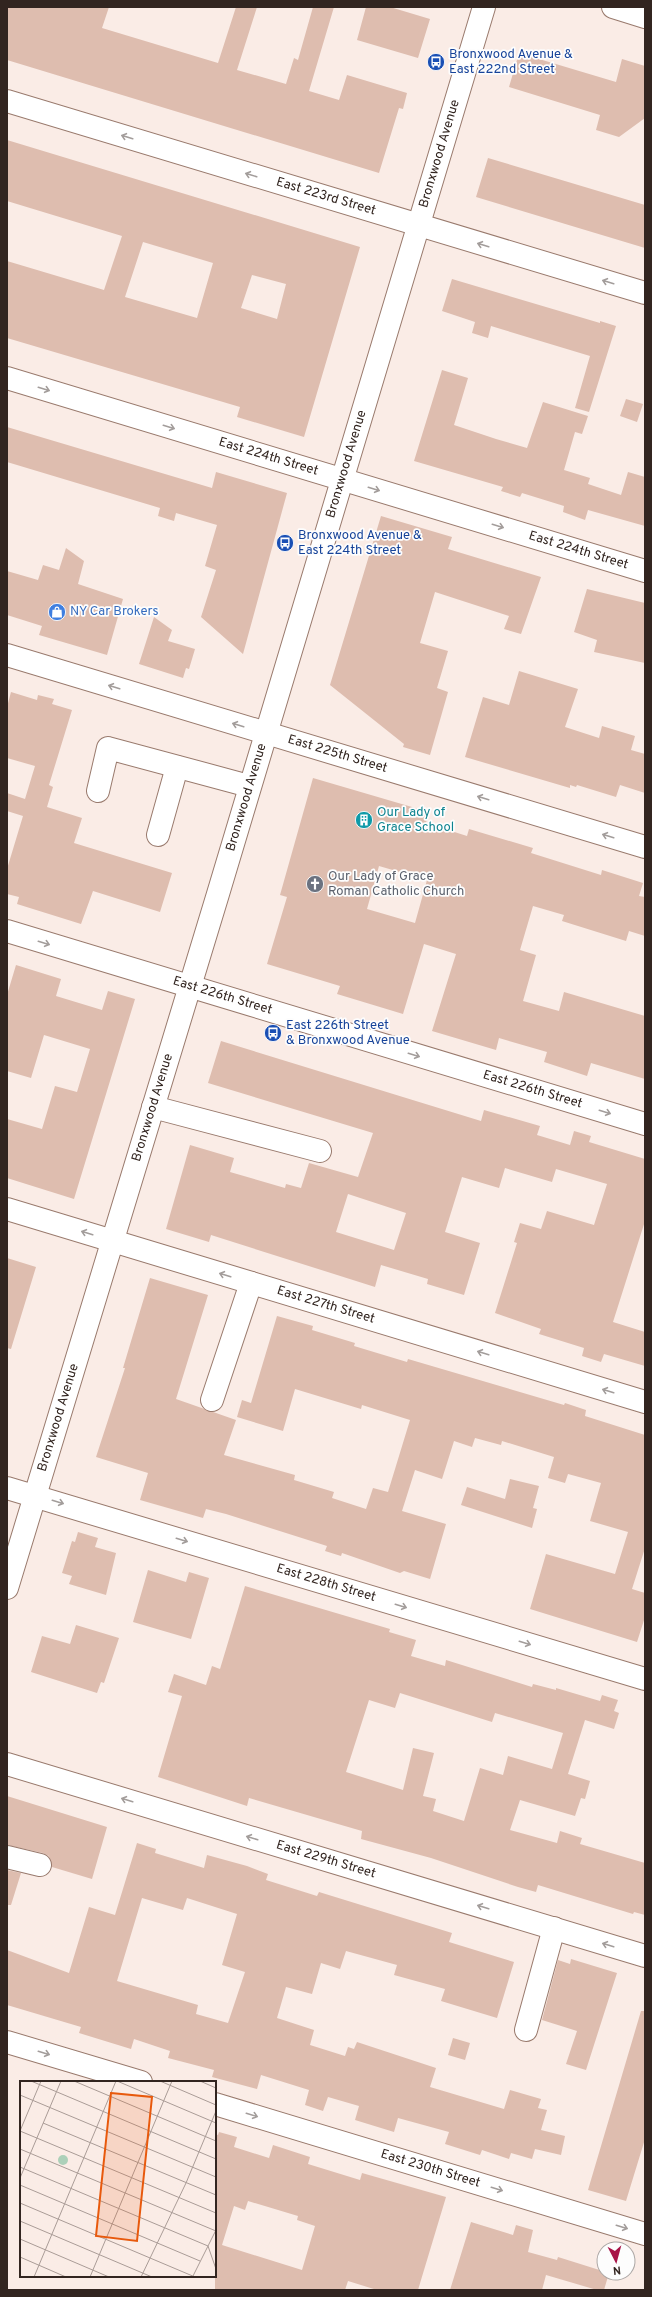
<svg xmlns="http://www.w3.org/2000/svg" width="652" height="2297" font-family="Overpass,sans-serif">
	<rect width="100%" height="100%" fill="#faece6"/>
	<!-- building -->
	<path fill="#debdaf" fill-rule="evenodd" d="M 7,7 L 109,7 L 102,28 L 218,63 L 236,7 L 257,7 L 237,70 L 286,84 L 294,58 L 298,60 L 313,7 L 334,7 L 309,91 L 339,100 L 347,75 L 407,93 L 403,109 L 399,108 L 379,173 L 7,60 Z
		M 366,7 L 390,7 L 430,19 L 418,58 L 357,40 Z
		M 519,53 L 616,82 L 622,59 L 645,66 L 645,118 L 619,137 L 596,130 L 600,115 L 509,87 Z
		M 7,140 L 360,247 L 304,437 L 237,417 L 240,407 L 7,338 L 7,261 L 104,290 L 122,236 L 7,201 ZM 143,242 L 213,263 L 197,318 L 125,297 ZM 252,275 L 286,284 L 277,319 L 241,308 Z
		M 488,158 L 645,205 L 645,248 L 476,197 Z
		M 452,279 L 600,323 L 600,321 L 616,326 L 589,412 L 575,408 L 590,356 L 491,326 L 488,338 L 472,333 L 475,322 L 442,311 Z
		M 442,370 L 468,378 L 454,425 L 496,439 L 527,448 L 543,402 L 588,416 L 582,434 L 575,432 L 564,470 L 590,478 L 588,484 L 621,495 L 628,472 L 645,477 L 645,526 L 588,510 L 585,520 L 563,512 L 564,506 L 522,493 L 520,497 L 501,491 L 503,487 L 414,461 Z
		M 626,399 L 643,404 L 637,422 L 620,416 Z
		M 7,427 L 212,488 L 216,472 L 287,493 L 243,654 L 201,617 L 216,570 L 205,566 L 217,525 L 176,513 L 174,521 L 158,516 L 160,508 L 7,462 Z
		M 381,516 L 452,537 L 448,549 L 541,577 L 521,634 L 504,629 L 509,616 L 435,592 L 420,643 L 448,651 L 437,688 L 448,692 L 430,755 L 403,747 L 404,744 L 330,685 Z
		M 66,548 L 84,561 L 78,584 L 123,599 L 107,655 L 39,635 L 42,626 L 7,615 L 7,571 L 38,580 L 43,565 L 59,570 Z
		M 587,589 L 645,603 L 645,663 L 594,652 L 597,640 L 574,632 Z
		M 154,617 L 172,630 L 168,641 L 195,649 L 189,669 L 186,668 L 183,678 L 139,664 Z
		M 519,671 L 578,689 L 565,727 L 599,738 L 602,726 L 635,736 L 631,750 L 645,754 L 645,793 L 620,785 L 616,797 L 577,785 L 576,787 L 570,785 L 570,788 L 465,757 L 483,697 L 509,705 Z
		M 11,692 L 37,700 L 38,695 L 54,699 L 52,704 L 72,710 L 49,785 L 53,787 L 47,807 L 82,818 L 74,843 L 172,873 L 160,912 L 93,891 L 81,924 L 17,904 L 19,897 L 7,894 L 7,869 L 23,816 L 7,811 L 7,793 L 25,799 L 35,766 L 7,758 L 7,707 Z
		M 313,778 L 429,812 L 426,823 L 467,836 L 469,829 L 533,848 L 531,853 L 601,875 L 602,870 L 643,883 L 639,896 L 645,897 L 645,936 L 629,931 L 626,941 L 562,921 L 564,915 L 533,906 L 520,950 L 536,955 L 523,1001 L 559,1011 L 564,992 L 645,1016 L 645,1079 L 591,1063 L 587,1076 L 544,1062 L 547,1052 L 499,1038 L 496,1050 L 432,1031 L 456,954 L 424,944 L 403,1014 L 337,994 L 340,986 L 267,964 L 287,897 L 280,895 ZM 379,866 L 427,880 L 415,923 L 367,909 Z
		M 16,965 L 61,979 L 56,996 L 102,1010 L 108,991 L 135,999 L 74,1199 L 7,1178 L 7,1119 L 42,1129 L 55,1086 L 77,1092 L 90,1049 L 44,1035 L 31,1078 L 7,1071 L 7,995 Z
		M 221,1041 L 481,1121 L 484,1110 L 540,1126 L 537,1135 L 570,1145 L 574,1131 L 591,1136 L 589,1142 L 645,1159 L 645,1221 L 613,1322 L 645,1332 L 645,1366 L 604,1354 L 601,1362 L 582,1356 L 584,1348 L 539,1334 L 541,1329 L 495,1313 L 517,1243 L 514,1242 L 520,1223 L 541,1229 L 547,1211 L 594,1225 L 607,1184 L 556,1169 L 552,1182 L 505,1168 L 499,1188 L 462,1177 L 445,1232 L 480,1243 L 464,1295 L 427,1284 L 428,1279 L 381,1265 L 375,1287 L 211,1235 L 209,1242 L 166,1229 L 190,1145 L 234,1158 L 230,1172 L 285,1188 L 286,1184 L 301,1188 L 309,1163 L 358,1177 L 373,1133 L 208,1083 ZM 348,1194 L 406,1213 L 394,1250 L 336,1232 Z
		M 7,1258 L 36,1267 L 11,1349 L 7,1348 Z
		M 150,1278 L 208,1295 L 176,1399 L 236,1420 L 224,1455 L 295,1475 L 294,1480 L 334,1492 L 332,1498 L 366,1509 L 373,1488 L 388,1492 L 410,1420 L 362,1405 L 361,1409 L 295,1389 L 283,1431 L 237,1417 L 242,1400 L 251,1403 L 277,1316 L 313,1326 L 312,1330 L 355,1343 L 354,1346 L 407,1362 L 408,1359 L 564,1405 L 565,1403 L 586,1410 L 585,1416 L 645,1435 L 645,1548 L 632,1589 L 645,1593 L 645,1617 L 637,1642 L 530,1609 L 546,1554 L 615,1574 L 628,1532 L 590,1521 L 601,1483 L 568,1474 L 565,1483 L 548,1478 L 554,1457 L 502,1441 L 501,1445 L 475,1438 L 472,1447 L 454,1441 L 442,1479 L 415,1470 L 402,1511 L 446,1524 L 430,1579 L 404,1571 L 400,1573 L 342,1553 L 341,1556 L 325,1551 L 327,1546 L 226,1514 L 206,1509 L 203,1518 L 140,1500 L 148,1473 L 96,1457 L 125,1368 L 123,1368 Z
		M 510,1479 L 539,1486 L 533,1508 L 537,1509 L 532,1528 L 461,1505 L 467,1487 L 505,1499 Z
		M 78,1532 L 98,1538 L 95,1547 L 116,1553 L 106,1595 L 69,1584 L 72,1576 L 62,1573 L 72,1541 L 75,1542 Z
		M 148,1570 L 186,1582 L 189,1572 L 209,1578 L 191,1639 L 133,1622 Z
		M 245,1586 L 390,1629 L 389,1632 L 416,1640 L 411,1656 L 445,1666 L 446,1660 L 532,1687 L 533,1684 L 556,1690 L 556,1688 L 600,1701 L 602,1695 L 618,1700 L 614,1711 L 619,1713 L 614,1729 L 585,1720 L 568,1774 L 590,1781 L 585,1799 L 581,1798 L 575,1816 L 520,1800 L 510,1830 L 557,1843 L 560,1831 L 582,1838 L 580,1844 L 645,1863 L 645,1915 L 634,1912 L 633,1914 L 538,1885 L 536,1892 L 518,1887 L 431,1858 L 361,1839 L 362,1831 L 331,1822 L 249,1798 L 247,1806 L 158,1777 L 182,1696 L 168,1692 L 174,1674 L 206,1685 L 212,1666 L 220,1669 ZM 400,1693 L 492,1722 L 495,1713 L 563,1733 L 552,1769 L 508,1756 L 503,1775 L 480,1768 L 464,1821 L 433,1811 L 436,1799 L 423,1796 L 434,1753 L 413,1748 L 403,1790 L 346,1772 L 369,1700 L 395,1708 Z
		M 76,1625 L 119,1638 L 104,1683 L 101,1682 L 97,1693 L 31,1672 L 42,1636 L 70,1644 Z
		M 7,1796 L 107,1827 L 92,1879 L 52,1867 L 49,1856 L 43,1853 L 7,1845 Z
		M 137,1843 L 156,1849 L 155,1853 L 204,1868 L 207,1855 L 247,1866 L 268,1874 L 266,1880 L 317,1896 L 319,1892 L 452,1933 L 449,1942 L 514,1962 L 497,2018 L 441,2001 L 445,1989 L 394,1975 L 397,1965 L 346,1951 L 340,1969 L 321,1963 L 312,1994 L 286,1987 L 277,2018 L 314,2030 L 310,2045 L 345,2056 L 348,2047 L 354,2049 L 357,2042 L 436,2068 L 430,2087 L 504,2109 L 510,2090 L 541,2099 L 538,2108 L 547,2110 L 541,2130 L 565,2136 L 561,2155 L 535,2149 L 532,2159 L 511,2153 L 509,2159 L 482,2150 L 480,2155 L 445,2144 L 449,2132 L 398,2118 L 394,2132 L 355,2120 L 359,2106 L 328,2097 L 323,2111 L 305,2105 L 309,2090 L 261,2075 L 257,2089 L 212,2077 L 214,2070 L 168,2058 L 170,2051 L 134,2039 L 131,2049 L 79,2033 L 81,2027 L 7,2005 L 7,1950 L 69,1973 L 89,1907 L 115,1915 ZM 142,1898 L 183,1910 L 187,1898 L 237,1914 L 222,1965 L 245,1972 L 228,2023 L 196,2014 L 198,2005 L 117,1981 Z
		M 7,1870 L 21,1873 L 11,1905 L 7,1905 Z
		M 571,1959 L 617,1973 L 586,2070 L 566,2064 L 577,2031 L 542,2020 L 558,1960 L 570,1964 Z
		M 641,2011 L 645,2011 L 645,2139 L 626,2201 L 588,2190 Z
		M 453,2038 L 470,2043 L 465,2060 L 448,2055 Z
		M 219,2132 L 237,2137 L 234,2147 L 269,2158 L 273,2145 L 310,2157 L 308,2164 L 360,2180 L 362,2173 L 446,2197 L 418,2290 L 377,2290 L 348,2281 L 345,2290 L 215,2290 L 215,2134 L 218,2135 ZM 248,2201 L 298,2216 L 297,2220 L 315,2226 L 302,2270 L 222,2245 L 234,2206 L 245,2210 Z
		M 471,2222 L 513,2235 L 516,2225 L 533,2230 L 528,2252 L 557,2260 L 558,2257 L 609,2273 L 604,2290 L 597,2290 L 546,2275 L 542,2290 L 450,2290 Z"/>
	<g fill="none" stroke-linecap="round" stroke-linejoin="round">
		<defs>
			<g id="minor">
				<path d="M 613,7 L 645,17"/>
				<path id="s1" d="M 7,101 L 645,293"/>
				<path id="s2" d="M 7,378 L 645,571"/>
				<path id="s3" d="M 7,655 L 645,847"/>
				<path d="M 98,791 L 108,748 L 249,786"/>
				<path d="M 158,835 L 177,767"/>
				<path id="s4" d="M 7,931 L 645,1124"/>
				<path d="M 153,1107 L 320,1151"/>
				<path id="s5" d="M 7,1209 L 645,1402"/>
				<path d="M 212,1400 L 251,1283"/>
				<path id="s6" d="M 7,1488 L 645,1679"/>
				<path id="s7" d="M 7,1588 L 218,894 L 484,7"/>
				<path id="s8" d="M 7,1764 L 645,1956"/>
				<path d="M 7,1857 L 40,1865"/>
				<path d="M 526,2030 L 554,1928"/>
				<path d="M 7,2042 L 141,2082"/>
				<path id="s9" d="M 215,2104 L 645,2234"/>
			</g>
		</defs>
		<!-- minor casing -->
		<use href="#minor" stroke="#997a6d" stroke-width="24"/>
		<!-- minor -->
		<use href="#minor" stroke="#fff" stroke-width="22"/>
	</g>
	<!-- one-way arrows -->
	<defs><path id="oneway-shaft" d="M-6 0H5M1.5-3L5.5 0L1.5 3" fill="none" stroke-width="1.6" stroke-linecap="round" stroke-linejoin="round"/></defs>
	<g stroke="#a39d9b">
		<use href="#oneway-shaft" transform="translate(127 137) rotate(-163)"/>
		<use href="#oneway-shaft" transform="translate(251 175) rotate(-163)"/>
		<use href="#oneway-shaft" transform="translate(483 245) rotate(-163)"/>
		<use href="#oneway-shaft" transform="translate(608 282) rotate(-163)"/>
		<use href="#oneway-shaft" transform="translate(44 389) rotate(17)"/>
		<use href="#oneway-shaft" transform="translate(169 427) rotate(17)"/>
		<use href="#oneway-shaft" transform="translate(374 489) rotate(17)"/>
		<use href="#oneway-shaft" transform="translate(498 526) rotate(17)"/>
		<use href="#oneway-shaft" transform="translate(114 687) rotate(-163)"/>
		<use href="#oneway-shaft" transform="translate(238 725) rotate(-163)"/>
		<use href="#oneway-shaft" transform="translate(483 798) rotate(-163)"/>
		<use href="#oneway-shaft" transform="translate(608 836) rotate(-163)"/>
		<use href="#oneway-shaft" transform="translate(44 943) rotate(17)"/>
		<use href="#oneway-shaft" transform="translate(414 1055) rotate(17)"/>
		<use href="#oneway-shaft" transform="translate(605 1112) rotate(17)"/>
		<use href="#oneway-shaft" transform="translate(87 1233) rotate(-163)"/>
		<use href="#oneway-shaft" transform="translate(225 1275) rotate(-163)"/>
		<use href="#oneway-shaft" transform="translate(483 1353) rotate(-163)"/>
		<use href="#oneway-shaft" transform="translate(608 1391) rotate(-163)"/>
		<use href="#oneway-shaft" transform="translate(58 1502) rotate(17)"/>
		<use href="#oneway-shaft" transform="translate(182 1540) rotate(17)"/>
		<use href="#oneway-shaft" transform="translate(401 1606) rotate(17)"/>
		<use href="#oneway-shaft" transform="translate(525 1643) rotate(17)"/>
		<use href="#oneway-shaft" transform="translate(127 1800) rotate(-163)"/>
		<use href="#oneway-shaft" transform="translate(252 1838) rotate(-163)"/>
		<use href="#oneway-shaft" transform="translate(483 1907) rotate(-163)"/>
		<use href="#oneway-shaft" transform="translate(608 1945) rotate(-163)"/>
		<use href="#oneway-shaft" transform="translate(44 2053) rotate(17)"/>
		<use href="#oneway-shaft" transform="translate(252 2115) rotate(17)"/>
		<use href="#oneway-shaft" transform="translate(497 2189) rotate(17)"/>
		<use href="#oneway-shaft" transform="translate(622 2227) rotate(17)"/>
	</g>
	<!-- icons -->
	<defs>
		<symbol id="bus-disc" viewBox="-11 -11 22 22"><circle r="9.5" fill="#1a4fb4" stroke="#fdfdfd"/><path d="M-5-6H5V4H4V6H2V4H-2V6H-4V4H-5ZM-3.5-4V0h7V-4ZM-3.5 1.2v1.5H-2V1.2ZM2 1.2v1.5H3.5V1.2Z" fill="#fff"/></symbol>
		<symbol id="shop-disc" viewBox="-11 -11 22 22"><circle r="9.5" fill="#3f7fe0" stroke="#fdfdfd"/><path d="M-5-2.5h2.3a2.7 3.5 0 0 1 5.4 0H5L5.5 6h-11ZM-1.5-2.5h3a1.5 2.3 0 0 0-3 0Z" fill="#fff"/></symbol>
		<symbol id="building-disc" viewBox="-11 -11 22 22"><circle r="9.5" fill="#0f9aa8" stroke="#fdfdfd"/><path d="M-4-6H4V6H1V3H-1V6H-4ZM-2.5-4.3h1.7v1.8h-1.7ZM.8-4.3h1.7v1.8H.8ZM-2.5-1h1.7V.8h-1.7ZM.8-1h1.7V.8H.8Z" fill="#fff"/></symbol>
		<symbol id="church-disc" viewBox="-11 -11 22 22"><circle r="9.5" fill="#6b7280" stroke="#fdfdfd"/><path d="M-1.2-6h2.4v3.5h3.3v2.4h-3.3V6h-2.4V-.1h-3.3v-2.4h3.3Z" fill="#fff"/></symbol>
	</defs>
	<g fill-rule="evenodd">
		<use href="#bus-disc" x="426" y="52" width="20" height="20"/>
		<use href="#bus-disc" x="275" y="533" width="20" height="20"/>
		<use href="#shop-disc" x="47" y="602" width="20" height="20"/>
		<use href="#building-disc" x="354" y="810" width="20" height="20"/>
		<use href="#church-disc" x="305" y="874" width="20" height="20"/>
		<use href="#bus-disc" x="263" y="1023" width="20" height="20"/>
	</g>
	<g text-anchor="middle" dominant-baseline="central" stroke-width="3.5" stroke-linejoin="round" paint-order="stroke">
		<!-- transit labels -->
		<g font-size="13" fill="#164399" stroke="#fdfdfd" text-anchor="start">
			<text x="449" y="55">Bronxwood Avenue &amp;<tspan x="449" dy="15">East 222nd Street</tspan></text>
			<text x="298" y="536">Bronxwood Avenue &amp;<tspan x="298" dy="15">East 224th Street</tspan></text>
			<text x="286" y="1026">East 226th Street<tspan x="286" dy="15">&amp; Bronxwood Avenue</tspan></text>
		</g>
		<!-- street labels -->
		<g font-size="13" fill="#322520" stroke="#fdfdfd">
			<text stroke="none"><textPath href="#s7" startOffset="1498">Bronxwood Avenue</textPath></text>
			<text stroke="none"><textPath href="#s1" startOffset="333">East 223rd Street</textPath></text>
			<text stroke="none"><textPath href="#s2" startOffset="273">East 224th Street</textPath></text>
			<text stroke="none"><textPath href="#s7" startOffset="1174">Bronxwood Avenue</textPath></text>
			<text stroke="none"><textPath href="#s2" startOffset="597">East 224th Street</textPath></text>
			<text stroke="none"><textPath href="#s3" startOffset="345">East 225th Street</textPath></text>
			<text stroke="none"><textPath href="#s7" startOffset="826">Bronxwood Avenue</textPath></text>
			<text stroke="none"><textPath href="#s4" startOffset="225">East 226th Street</textPath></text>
			<text stroke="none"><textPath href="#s4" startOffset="549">East 226th Street</textPath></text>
			<text stroke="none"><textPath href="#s7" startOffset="502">Bronxwood Avenue</textPath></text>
			<text stroke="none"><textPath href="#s5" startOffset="333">East 227th Street</textPath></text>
			<text stroke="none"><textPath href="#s7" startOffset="178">Bronxwood Avenue</textPath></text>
			<text stroke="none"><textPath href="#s6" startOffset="333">East 228th Street</textPath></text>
			<text stroke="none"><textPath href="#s8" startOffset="333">East 229th Street</textPath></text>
			<text stroke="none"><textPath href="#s9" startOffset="225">East 230th Street</textPath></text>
		</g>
		<!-- shop labels -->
		<g font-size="13" fill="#366cbe" stroke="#fdfdfd" text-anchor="start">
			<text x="70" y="612">NY Car Brokers</text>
		</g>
		<!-- culture labels -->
		<g font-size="13" fill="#0d838f" stroke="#fdfdfd" text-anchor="start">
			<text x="377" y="813">Our Lady of<tspan x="377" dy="15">Grace School</tspan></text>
		</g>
		<!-- worship labels -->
		<g font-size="13" fill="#5b616d" stroke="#fdfdfd" text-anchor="start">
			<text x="328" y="877">Our Lady of Grace<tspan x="328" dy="15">Roman Catholic Church</tspan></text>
		</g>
	</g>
	<!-- overview -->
	<g transform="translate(20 2081)">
		<rect width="196" height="196" fill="#faece6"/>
		<path d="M38 79a5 5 0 1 1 10 0a5 5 0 1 1-10 0Z" fill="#acd0b9"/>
		<path fill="none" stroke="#aa9c97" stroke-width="1" d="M 11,0 L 196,78M 54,0 L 196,60M 97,0 L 196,42M 140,0 L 196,24M 180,0 L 196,7M 0,14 L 196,96M 23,42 L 196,114M 0,50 L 196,132M 0,50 L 21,0M 0,68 L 196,150M 0,86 L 188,165M 0,97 L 41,0M 0,104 L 180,180M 0,122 L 175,196M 0,140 L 132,196M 0,158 L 89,196M 188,165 L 196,188M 0,176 L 46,196M 173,195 L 196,149M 14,196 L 96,0M 70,196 L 152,0M 121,196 L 166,102 L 196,30"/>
		<path fill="#e8590c" fill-opacity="0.15" stroke="#e8590c" stroke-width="2" d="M 91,12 L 132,16 L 117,160 L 76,155 Z"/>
		<rect width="196" height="196" fill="none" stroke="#322520" stroke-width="2"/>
	</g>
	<!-- border -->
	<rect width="652" height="2297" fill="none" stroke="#322520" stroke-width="16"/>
	<!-- north arrow -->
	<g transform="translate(616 2261) rotate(174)"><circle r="19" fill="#fdfdfd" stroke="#aca7a5"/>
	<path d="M0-3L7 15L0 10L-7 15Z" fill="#a81347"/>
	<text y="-6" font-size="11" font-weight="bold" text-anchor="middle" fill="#322520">N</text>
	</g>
</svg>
